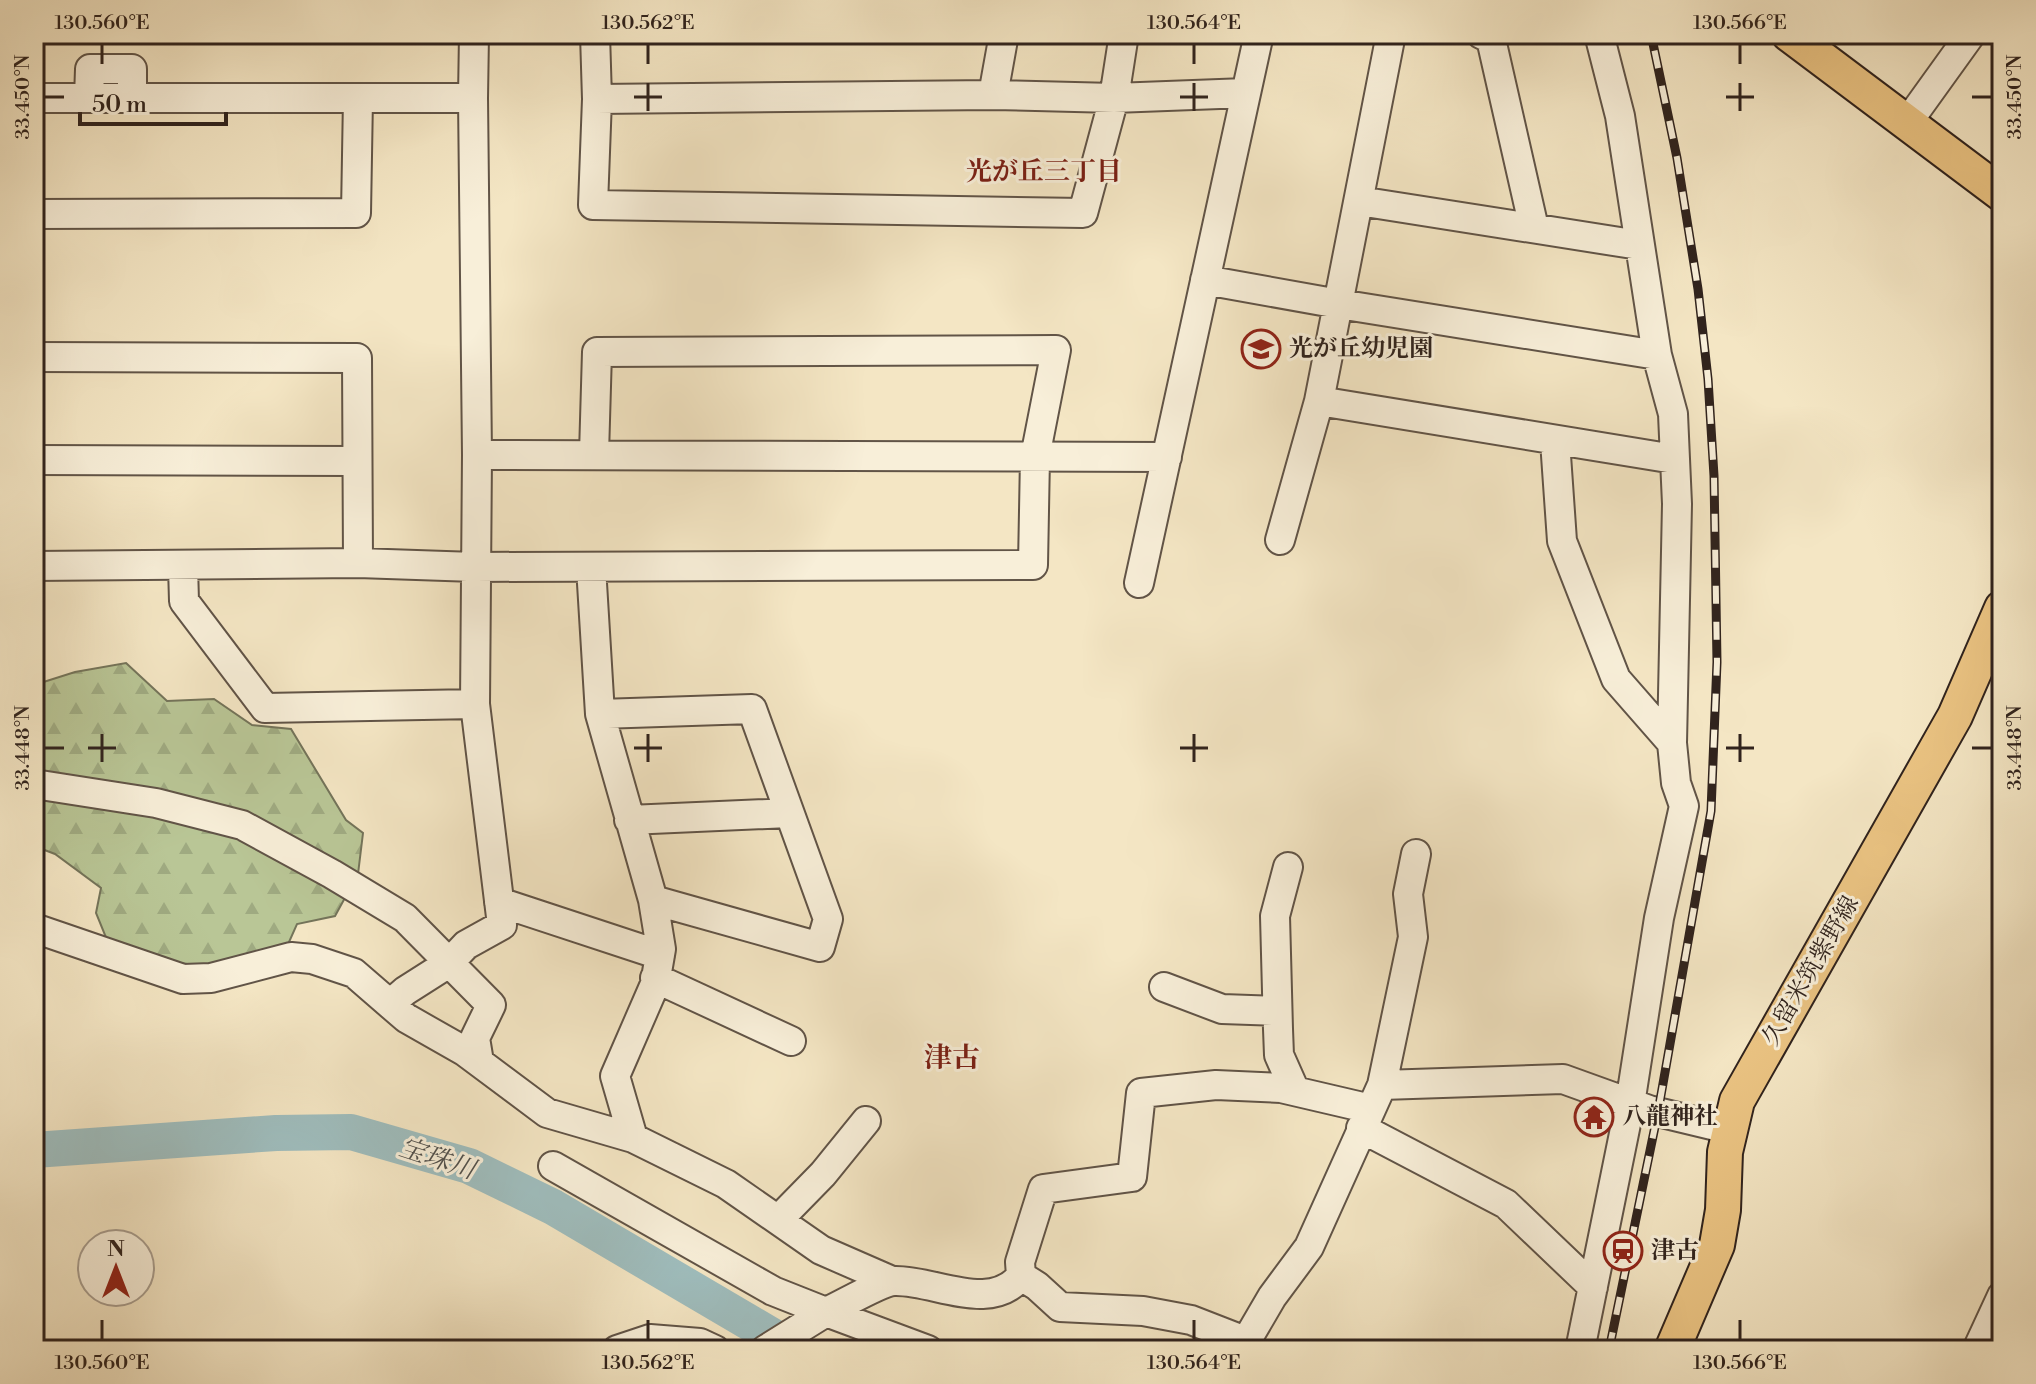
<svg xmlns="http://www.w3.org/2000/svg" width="2036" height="1384" font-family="'Libre Bodoni','Noto Serif JP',serif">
	<defs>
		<pattern id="forest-firs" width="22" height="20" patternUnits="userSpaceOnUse" patternTransform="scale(2)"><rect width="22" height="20" fill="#b9c696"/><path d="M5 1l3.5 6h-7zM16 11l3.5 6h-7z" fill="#9faa81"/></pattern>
	</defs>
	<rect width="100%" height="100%" fill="#f4e6c4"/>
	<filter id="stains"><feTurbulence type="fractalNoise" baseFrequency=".0025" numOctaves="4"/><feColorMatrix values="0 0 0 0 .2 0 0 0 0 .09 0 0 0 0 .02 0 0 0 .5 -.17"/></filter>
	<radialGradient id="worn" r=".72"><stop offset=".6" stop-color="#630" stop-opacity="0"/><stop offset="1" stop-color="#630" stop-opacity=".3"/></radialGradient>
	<!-- forest -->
	<path fill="url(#forest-firs)" stroke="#74745a" stroke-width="2" d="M 126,663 L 167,701 L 214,699 L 252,725 L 291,729 L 346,820 L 363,833 L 358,874 L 335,916 L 297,924 L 285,951 L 177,970 L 107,940 L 96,913 L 101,888 L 55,854 L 34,846 L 34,685 L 75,672 Z"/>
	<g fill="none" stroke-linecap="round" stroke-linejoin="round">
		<!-- river -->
		<path stroke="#9fbdbd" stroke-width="36" d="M 34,1150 L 276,1133 L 351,1132 L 469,1166 L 553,1207 L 796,1350"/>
		<defs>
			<path id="minor" d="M 595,34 L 597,99 L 593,205 L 1083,213 L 1114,98 L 1124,34
				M 1481,34 L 1491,39 L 1534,228
				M 993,95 L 1004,34
				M 34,98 L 473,98
				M 89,98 L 90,69 L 132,69 L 132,98
				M 597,99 L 993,95 L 1114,98 L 1246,93
				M 1907,123 L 1971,34
				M 1359,201 L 1639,245
				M 34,214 L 356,213 L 358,98
				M 1205,280 L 1339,304 L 1657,355
				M 34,357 L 357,358 L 358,563
				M 1319,401 L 1674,459
				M 1555,441 L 1562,541 L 1616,679 L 1672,743
				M 477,455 L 1167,457
				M 34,460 L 357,461
				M 1280,540 L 1319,401 L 1391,34
				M 34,566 L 358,563 L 475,567 L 1033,565 L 1035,457 L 1056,350 L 597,352 L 594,454
				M 183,566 L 184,601 L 265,708 L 475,704
				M 591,567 L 600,714 L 653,900 L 661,949 L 655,984 L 615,1076 L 633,1138
				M 1139,583 L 1259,34
				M 600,714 L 752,709 L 828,919 L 820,947 L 653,900
				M 34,784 L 156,803 L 242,825 L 332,874 L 405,918 L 491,1005 L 475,1038 L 479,1062
				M 629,820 L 789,813
				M 1288,867 L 1275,916 L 1278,1029 L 1279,1055 L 1295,1091
				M 499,902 L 660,955
				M 34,928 L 183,979 L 211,978 L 291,957 L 312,959 L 354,973 L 406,1018 L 464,1051 L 547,1113 L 633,1138 L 726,1184 L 821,1250 L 892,1281
				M 655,978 L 791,1041
				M 1164,987 L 1222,1009 L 1277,1011
				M 390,1004 L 405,991 L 449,963 L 466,945 L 502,925 L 475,704 L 477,455 L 473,98 L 474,34
				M 1382,1085 L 1563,1079 L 1649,1110 L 1728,1129
				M 1361,1128 L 1506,1204 L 1593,1287
				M 553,1166 L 773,1291 L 826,1312 C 840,1306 882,1281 895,1281 C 935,1280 990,1314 1021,1276 L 1020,1262 L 1043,1189 L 1132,1177 L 1141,1093 L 1216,1085 L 1281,1088 L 1371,1109
				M 778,1220 L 823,1174 L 866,1121
				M 1021,1276 L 1037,1286 L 1060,1307 L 1143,1311 L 1191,1320 L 1245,1341
				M 617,1350 L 650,1339 L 700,1343 L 715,1350
				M 765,1350 L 826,1312 L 928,1350
				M 1241,1350 L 1272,1297 L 1309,1247 L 1382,1085 L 1413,937 L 1408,894 L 1416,854
				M 1580,1350 L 1630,1104 L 1659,918 L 1684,806 L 1676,783 L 1672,743 L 1677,504 L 1673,414 L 1657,355 L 1620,116 L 1599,34
				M 1977,1350 L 2002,1296"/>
			<path id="major" d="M 1789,34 L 2002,194
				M 1672,1350 L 1717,1245 L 1723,1210 L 1725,1152 L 1737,1101 L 1955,716 L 2002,608"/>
		</defs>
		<!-- minor casing -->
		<use href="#minor" stroke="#615447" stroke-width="32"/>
		<!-- major casing -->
		<use href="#major" stroke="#30231d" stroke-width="38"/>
		<!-- minor -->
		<use href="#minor" stroke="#f8efd9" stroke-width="28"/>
		<!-- major -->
		<use href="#major" stroke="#eac382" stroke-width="34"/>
		<defs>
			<path id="rail" d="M 1609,1350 L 1658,1112 L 1711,811 L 1717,662 L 1714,476 L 1708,379 L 1698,289 L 1677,158 L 1651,34"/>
		</defs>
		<!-- rail casing -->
		<use href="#rail" stroke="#30231d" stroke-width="9"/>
		<!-- rail -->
		<use href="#rail" stroke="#f8efd9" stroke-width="6" stroke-dasharray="18" stroke-linecap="butt"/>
	</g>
	<!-- ticks -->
	<path fill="none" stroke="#30231d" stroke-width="3" d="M 102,44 L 102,64M 648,44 L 648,64M 1194,44 L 1194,64M 1740,44 L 1740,64M 648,83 L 648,111M 1194,83 L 1194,111M 1740,83 L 1740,111M 44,97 L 64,97M 634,97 L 662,97M 1180,97 L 1208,97M 1726,97 L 1754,97M 1972,97 L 1992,97M 102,734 L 102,762M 648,734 L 648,762M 1194,734 L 1194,762M 1740,734 L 1740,762M 44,748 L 64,748M 88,748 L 116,748M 634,748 L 662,748M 1180,748 L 1208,748M 1726,748 L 1754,748M 1972,748 L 1992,748M 102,1320 L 102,1340M 648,1320 L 648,1340M 1194,1320 L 1194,1340M 1740,1320 L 1740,1340"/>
	<!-- icons -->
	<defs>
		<symbol id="school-ring" viewBox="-11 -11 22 22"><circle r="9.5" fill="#f8efd9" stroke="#8f2418" stroke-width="1.5"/><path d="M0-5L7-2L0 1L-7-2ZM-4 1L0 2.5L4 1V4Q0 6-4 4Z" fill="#8f2418"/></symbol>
		<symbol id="temple-ring" viewBox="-11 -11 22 22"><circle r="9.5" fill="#f8efd9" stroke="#8f2418" stroke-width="1.5"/><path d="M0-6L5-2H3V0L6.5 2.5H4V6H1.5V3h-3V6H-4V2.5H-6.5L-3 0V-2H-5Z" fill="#8f2418"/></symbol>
		<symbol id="station-ring" viewBox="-11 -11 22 22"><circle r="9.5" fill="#f8efd9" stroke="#8f2418" stroke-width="1.5"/><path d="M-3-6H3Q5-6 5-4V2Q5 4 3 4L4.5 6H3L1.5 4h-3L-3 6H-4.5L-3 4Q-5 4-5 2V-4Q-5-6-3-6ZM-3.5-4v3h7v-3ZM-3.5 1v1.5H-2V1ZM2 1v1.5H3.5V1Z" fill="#8f2418"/></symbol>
	</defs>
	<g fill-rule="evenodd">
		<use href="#school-ring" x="1239" y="327" width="44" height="44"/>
		<use href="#temple-ring" x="1572" y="1095" width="44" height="44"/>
		<use href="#station-ring" x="1601" y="1229" width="44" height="44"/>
	</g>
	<g text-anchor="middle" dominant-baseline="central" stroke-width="6" stroke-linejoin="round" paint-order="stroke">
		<!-- poi labels -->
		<g font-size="24" font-weight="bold" fill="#30231d" stroke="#f8efd9" text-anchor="start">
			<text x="1289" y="349">光が丘幼児園</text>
			<text x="1622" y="1117">八龍神社</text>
			<text x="1651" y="1251">津古</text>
		</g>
		<!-- street labels -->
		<g font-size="24" fill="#30231d" stroke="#f8efd9">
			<text transform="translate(1811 971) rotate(-60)">久留米筑紫野線</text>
		</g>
		<!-- neighbourhood labels -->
		<g font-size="26" font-weight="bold" fill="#7a1f14" stroke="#f8efd9">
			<text x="1044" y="172">光が丘三丁目</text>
		</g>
		<!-- water labels -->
		<g font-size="26" font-style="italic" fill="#51514d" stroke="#f8efd9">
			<text transform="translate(437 1159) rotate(18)">宝珠川</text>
		</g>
		<!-- quarter labels -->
		<g font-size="28" font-weight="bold" fill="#7a1f14" stroke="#f8efd9">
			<text x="952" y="1058">津古</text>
		</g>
	</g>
	<!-- margin -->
	<rect width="2036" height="1384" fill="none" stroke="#f4e6c4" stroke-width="88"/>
	<!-- north arrow -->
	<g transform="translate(116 1268)"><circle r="38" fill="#f8efd9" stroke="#a89d8e" stroke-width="2"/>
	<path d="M0-6L14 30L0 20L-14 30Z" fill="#8f2418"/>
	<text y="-12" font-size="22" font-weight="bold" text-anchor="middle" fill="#30231d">N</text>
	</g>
	<!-- scale -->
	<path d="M80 112v12h146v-12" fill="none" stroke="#30231d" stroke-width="4"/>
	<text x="92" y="112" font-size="24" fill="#30231d" stroke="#f8efd9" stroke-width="6" paint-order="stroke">50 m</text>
	<rect x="44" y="44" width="1948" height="1296" fill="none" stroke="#30231d" stroke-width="3"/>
	<g font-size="20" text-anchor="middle" fill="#30231d">
		<text x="102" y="29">130.560°E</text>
		<text x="648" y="29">130.562°E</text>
		<text x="1194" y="29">130.564°E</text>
		<text x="1740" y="29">130.566°E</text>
		<text transform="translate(22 97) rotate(-90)" y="7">33.450°N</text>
		<text transform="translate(2014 97) rotate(-90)" y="7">33.450°N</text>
		<text transform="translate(22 748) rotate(-90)" y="7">33.448°N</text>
		<text transform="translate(2014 748) rotate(-90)" y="7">33.448°N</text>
		<text x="102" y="1369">130.560°E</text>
		<text x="648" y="1369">130.562°E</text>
		<text x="1194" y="1369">130.564°E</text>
		<text x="1740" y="1369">130.566°E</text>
	</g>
	<rect width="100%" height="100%" filter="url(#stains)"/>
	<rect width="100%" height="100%" fill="url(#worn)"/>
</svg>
